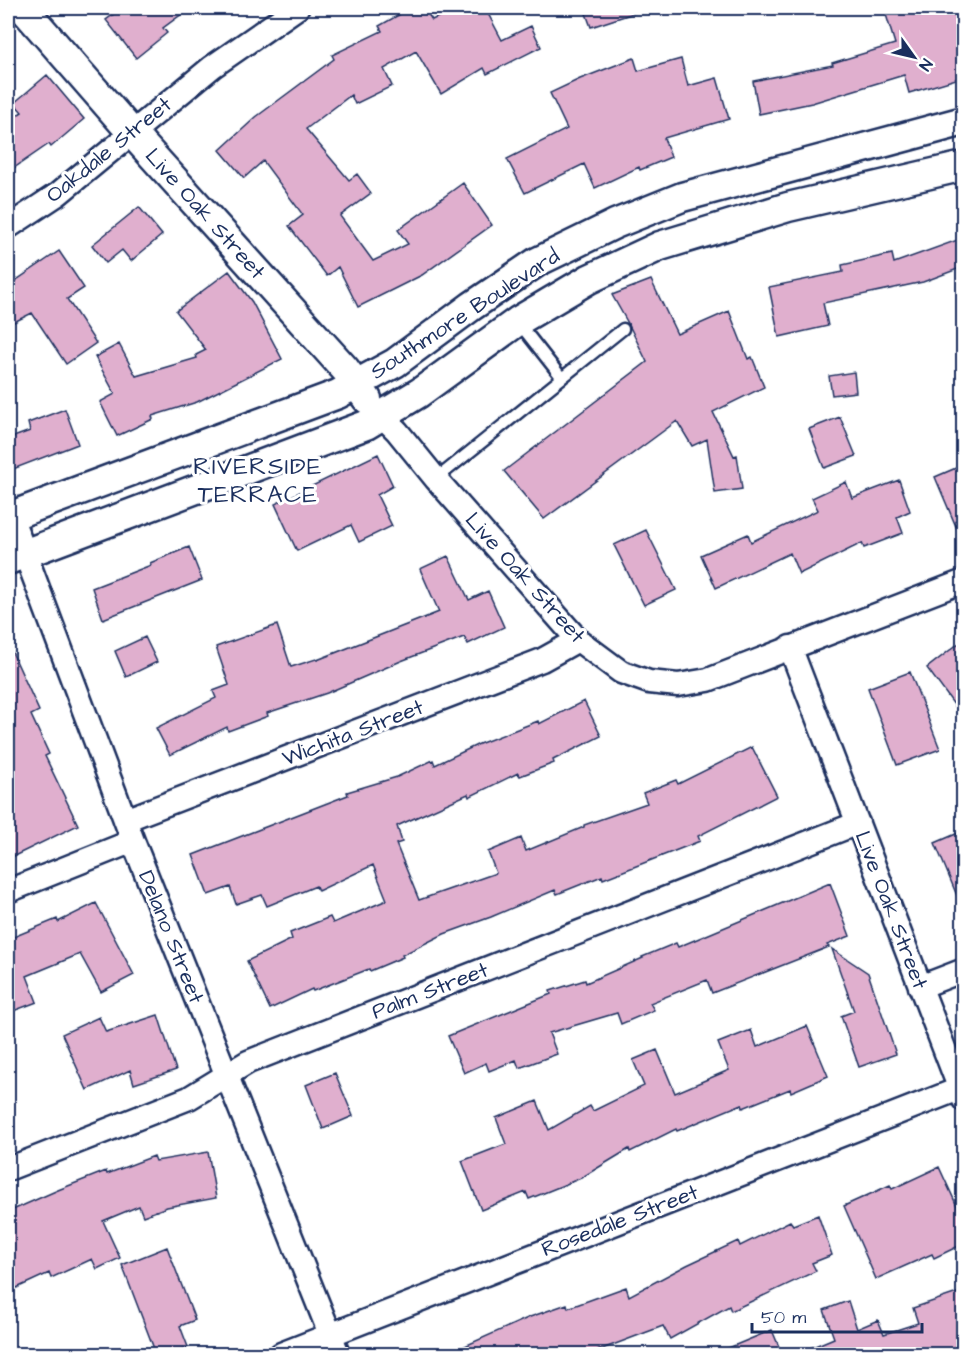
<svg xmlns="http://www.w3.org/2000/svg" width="971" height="1362" font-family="'Architects Daughter',sans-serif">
	<rect width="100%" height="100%" fill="#fff"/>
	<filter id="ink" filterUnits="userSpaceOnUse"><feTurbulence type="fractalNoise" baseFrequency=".0167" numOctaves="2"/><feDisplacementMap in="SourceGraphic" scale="12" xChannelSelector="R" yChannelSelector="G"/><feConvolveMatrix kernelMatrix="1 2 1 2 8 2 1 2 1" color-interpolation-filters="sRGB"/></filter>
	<g filter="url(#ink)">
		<!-- building -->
		<path fill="#e0afce" stroke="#1b2f5e" stroke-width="1.5" d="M 122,8 L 190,8 L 163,28 L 167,33 L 136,58 L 106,20 Z
			M 411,8 L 424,8 L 432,20 L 456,8 L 485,8 L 502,40 L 531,26 L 541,47 L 487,74 L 484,68 L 441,94 L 416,51 L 384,69 L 392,86 L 355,104 L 351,95 L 306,129 L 349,180 L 357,174 L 371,193 L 340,216 L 373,261 L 408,244 L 398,230 L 463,183 L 492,225 L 422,275 L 358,307 L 338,267 L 327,276 L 289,226 L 303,215 L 263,161 L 244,178 L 220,150 L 256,117 L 334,59 L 332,55 L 382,31 L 379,26 Z
			M 584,8 L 639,8 L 640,11 L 591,27 Z
			M 884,8 L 963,8 L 963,77 L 909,93 L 904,75 L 812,103 L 759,114 L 753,81 L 833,65 L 832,63 L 895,44 Z
			M 634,58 L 638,71 L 681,59 L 688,86 L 717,78 L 729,119 L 664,138 L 671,157 L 640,170 L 639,167 L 595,188 L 584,164 L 525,193 L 507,159 L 567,129 L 550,93 L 580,79 Z
			M 47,75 L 84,119 L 51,147 L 49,144 L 8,172 L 8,121 L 22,112 L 14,103 Z
			M 139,207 L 162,235 L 131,261 L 122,250 L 106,263 L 92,245 Z
			M 963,238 L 963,267 L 923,282 L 823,303 L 828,326 L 779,337 L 769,287 L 843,272 L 842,265 L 892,254 L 894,263 Z
			M 59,251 L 84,288 L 67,299 L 96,343 L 66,364 L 32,313 L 8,325 L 8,286 Z
			M 229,271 L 252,302 L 282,359 L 197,402 L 152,416 L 153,419 L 117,436 L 100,402 L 115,394 L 95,357 L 119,344 L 136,376 L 197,358 L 196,355 L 206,350 L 176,311 Z
			M 651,280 L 677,334 L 729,311 L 748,359 L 752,357 L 764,387 L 713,412 L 734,456 L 737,455 L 742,489 L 715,493 L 707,439 L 692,446 L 677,421 L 544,519 L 504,471 L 647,362 L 629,325 L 612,295 Z
			M 854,372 L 856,392 L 832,395 L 829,376 Z
			M 65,409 L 78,444 L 8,471 L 8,439 L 30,431 L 28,423 Z
			M 840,417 L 856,456 L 824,468 L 809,429 Z
			M 378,454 L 393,486 L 377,495 L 392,526 L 359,542 L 351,525 L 297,551 L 275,504 Z
			M 963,465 L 963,543 L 935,477 Z
			M 899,480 L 910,511 L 897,517 L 903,533 L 864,548 L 862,543 L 799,574 L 790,553 L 716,588 L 701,555 L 748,534 L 751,542 L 818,510 L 812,498 L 846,482 L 852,498 Z
			M 646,530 L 676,590 L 644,605 L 614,545 Z
			M 189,547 L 202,580 L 103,619 L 92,588 L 151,565 L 150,563 Z
			M 448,556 L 469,600 L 488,591 L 504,627 L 468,644 L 464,637 L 401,661 L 327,693 L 267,713 L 268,716 L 228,731 L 227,727 L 170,755 L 156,728 L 216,698 L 213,691 L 229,685 L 216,647 L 277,625 L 291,667 L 316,659 L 317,660 L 439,612 L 420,569 Z
			M 145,637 L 157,662 L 126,677 L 115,651 Z
			M 963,640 L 963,717 L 927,668 Z
			M 8,643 L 39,711 L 31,715 L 49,754 L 45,756 L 78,825 L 8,859 Z
			M 910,672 L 940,749 L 897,765 L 868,688 Z
			M 584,701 L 601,736 L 553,760 L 554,763 L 520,776 L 518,773 L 469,797 L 468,794 L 397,826 L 402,842 L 396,844 L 419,900 L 496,873 L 488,852 L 521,838 L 526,851 L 584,827 L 584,825 L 647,803 L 643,793 L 676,780 L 678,784 L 752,747 L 777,796 L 698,836 L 700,841 L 603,879 L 602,876 L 557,894 L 555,890 L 491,917 L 444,934 L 402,955 L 403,957 L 370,971 L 369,969 L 313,991 L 312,989 L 270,1009 L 247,961 L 292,939 L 290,933 L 330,917 L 333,923 L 387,900 L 373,865 L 318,891 L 316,886 L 267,906 L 262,895 L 236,904 L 230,887 L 208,895 L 193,855 L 348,795 L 347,792 L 397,777 L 433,760 L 435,765 L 479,744 L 538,721 L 539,724 Z
			M 963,831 L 963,910 L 935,843 Z
			M 830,883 L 850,936 L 827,945 L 829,947 L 712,993 L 707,980 L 650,1003 L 654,1010 L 621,1024 L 617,1013 L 549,1033 L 557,1054 L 519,1068 L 516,1060 L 489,1071 L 486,1063 L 464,1073 L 448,1036 L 551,994 L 550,991 L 585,980 L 586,983 L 643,958 L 642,957 L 676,943 L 678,947 Z
			M 96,903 L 134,975 L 101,992 L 80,954 L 27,976 L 37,1002 L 8,1013 L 8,931 L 11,938 L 57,919 L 58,922 Z
			M 832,949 L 868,973 L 896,1054 L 859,1067 L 841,1016 L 854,1011 Z
			M 158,1015 L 176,1070 L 134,1084 L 130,1070 L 87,1090 L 62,1034 L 99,1017 L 106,1032 Z
			M 807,1026 L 828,1076 L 791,1092 L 790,1089 L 743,1108 L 742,1104 L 677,1131 L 676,1129 L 630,1152 L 629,1149 L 581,1178 L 529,1199 L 526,1192 L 481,1210 L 462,1161 L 506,1144 L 496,1118 L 537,1101 L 549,1130 L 590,1106 L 593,1111 L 644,1086 L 633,1060 L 657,1050 L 675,1093 L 729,1070 L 718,1043 L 751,1030 L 757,1047 Z
			M 335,1073 L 353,1116 L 323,1129 L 306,1085 Z
			M 208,1152 L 216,1198 L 167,1207 L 143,1216 L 139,1206 L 103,1221 L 120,1258 L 97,1269 L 92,1259 L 51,1278 L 49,1273 L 8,1292 L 8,1212 L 58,1190 L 106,1171 L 107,1174 L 154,1156 L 156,1161 Z
			M 939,1167 L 963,1219 L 963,1244 L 934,1258 L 932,1254 L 876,1279 L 844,1206 L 890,1185 L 892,1189 Z
			M 818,1215 L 832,1255 L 812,1263 L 816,1271 L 731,1311 L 729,1306 L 670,1339 L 663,1326 L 589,1354 L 447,1354 L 530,1317 L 567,1304 L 568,1308 L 626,1287 L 629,1296 L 687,1265 L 738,1241 L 740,1246 L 790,1221 L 793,1225 Z
			M 167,1247 L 195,1320 L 180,1326 L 188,1347 L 169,1354 L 156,1354 L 122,1265 Z
			M 963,1291 L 963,1350 L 949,1354 L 796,1354 L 834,1338 L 824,1310 L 848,1301 L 857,1329 L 878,1320 L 884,1334 L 918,1323 L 913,1308 Z
			M 772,1330 L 782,1354 L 714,1354 Z"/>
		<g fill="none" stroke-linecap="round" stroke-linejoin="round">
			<defs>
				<path id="service" d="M 518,322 L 562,378
					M 436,479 L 623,329"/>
				<path id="minor" d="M 8,227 L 58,194 L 212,67 L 297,8
					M 382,416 L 397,431 L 436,479 L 578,640 L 621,672 L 649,682 L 678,685 L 708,680 L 964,581
					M 11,516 L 133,841 L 338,1354
					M 790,647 L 964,1100
					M 125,820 L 542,660 L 578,640
					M 8,891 L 133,841
					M 920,987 L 964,970
					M 8,1169 L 189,1098 L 248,1062 L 858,823
					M 281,1354 L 959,1089"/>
				<path id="tertiary" d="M 23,8 L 132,133 L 345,369 L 367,399
					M 8,517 L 338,394 L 395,363 L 472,306 L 537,262 L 615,224 L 682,197 L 964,121
					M 8,560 L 366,425 L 419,393 L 518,321 L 589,279 L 660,246 L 788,207 L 964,166"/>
			</defs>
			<!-- service casing -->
			<use href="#service" stroke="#1b2f5e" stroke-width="15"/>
			<!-- minor casing -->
			<use href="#minor" stroke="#1b2f5e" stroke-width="27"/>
			<!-- tertiary casing -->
			<use href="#tertiary" stroke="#1b2f5e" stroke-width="33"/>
			<!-- service -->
			<use href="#service" stroke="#fff" stroke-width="10"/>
			<!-- minor -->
			<use href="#minor" stroke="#fff" stroke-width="22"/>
			<!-- tertiary -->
			<use href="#tertiary" stroke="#fff" stroke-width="28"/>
		</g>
	</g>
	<g text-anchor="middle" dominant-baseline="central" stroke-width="6" stroke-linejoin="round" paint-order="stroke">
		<!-- street labels -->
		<g font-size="22" fill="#1b2f5e" stroke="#fff">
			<text transform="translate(109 150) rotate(-39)">Oakdale Street</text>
			<text transform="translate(205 214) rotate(48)">Live Oak Street</text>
			<text transform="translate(465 314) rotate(-33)">Southmore Boulevard</text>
			<text transform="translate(525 578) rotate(48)">Live Oak Street</text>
			<text transform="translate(353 733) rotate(-21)">Wichita Street</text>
			<text transform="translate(891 910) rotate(69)">Live Oak Street</text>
			<text transform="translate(171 937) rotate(68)">Delano Street</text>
			<text transform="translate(430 991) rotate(-21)">Palm Street</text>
			<text transform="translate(620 1221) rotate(-21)">Rosedale Street</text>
		</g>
		<!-- neighbourhood labels -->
		<g font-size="24" letter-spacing="1.5" fill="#1b2f5e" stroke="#fff">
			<text x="258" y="467">RIVERSIDE<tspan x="258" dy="28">TERRACE</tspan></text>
		</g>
	</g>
	<!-- margin -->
	<rect width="971" height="1362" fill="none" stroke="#fff" stroke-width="30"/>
	<rect x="15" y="15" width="941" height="1332" fill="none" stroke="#1b2f5e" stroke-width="2" filter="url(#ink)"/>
	<!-- north arrow -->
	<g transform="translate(914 57) rotate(124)" stroke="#ffffff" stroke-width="4.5" paint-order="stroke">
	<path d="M0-4.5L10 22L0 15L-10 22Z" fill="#1b2f5e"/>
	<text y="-9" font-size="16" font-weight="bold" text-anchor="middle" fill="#1b2f5e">N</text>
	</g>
	<!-- scale -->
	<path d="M752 1323v9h170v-9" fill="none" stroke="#1b2f5e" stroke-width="3"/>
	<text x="761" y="1323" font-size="18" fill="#1b2f5e" stroke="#ffffff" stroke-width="4.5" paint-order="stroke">50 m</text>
</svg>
